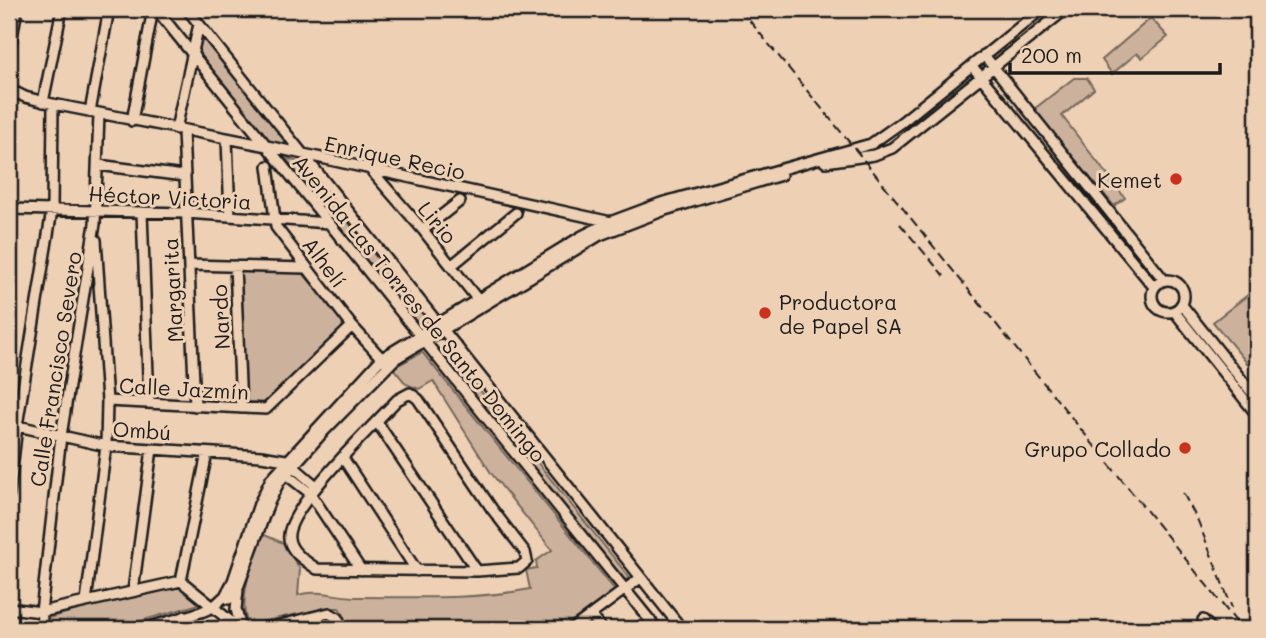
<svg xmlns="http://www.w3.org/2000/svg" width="1266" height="638" font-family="Mali,sans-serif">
	<rect width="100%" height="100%" fill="#eed0b5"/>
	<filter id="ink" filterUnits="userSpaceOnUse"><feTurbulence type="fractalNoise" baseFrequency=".0143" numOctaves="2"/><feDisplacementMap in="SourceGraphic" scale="14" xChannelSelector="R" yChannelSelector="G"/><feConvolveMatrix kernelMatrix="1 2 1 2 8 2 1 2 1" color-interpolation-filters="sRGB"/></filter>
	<g filter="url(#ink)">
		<!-- green -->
		<path fill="#ccb29c" stroke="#74675c" stroke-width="2" d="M 1151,18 L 1168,37 L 1142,58 L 1137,53 L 1112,74 L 1102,60 Z
			M 197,31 L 292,149 L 267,143 L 193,51 Z
			M 1074,78 L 1087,78 L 1094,89 L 1062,116 L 1125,198 L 1114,206 L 1033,110 Z
			M 286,158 L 299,162 L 430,323 L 416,330 Z
			M 240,269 L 302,272 L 343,320 L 342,329 L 268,404 L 245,406 L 236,272 Z
			M 1253,291 L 1257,296 L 1257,375 L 1213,322 Z
			M 422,352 L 615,590 L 561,629 L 345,629 L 344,615 L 339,608 L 327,608 L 255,623 L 247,621 C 238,600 254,556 260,533 L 283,543 L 300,569 L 298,595 C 318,589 337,597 357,597 C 414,597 474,600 530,589 L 526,570 L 537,568 L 536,561 L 552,550 L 491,473 L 433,381 L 419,389 L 406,384 L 393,368 Z
			M 470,378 L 629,577 L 624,582 L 465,383 Z
			M 175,584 L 203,603 L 113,629 L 47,629 L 44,619 Z"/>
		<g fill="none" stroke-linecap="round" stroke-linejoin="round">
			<defs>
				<path id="minor" d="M 156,9 L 657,629
					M 187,9 L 682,629
					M 9,54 L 17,9
					M 984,55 L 1164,280
					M 972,66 L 1154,287
					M 9,89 L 25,97 L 53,104 L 267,146 L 611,222
					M 43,102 L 62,9
					M 90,112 L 109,9
					M 132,121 L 153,9
					M 176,129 L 199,24
					M 183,131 L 195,406
					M 227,139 L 230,216
					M 825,162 L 874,155 L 892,148 L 1066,9
					M 98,165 L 184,176
					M 268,166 L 276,227 L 352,326 L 384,361
					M 370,169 L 423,230 L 478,300
					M 9,209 L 186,213 L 329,223
					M 142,212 L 149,403
					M 423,230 L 460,201
					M 189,265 L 306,268
					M 235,266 L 241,408
					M 451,266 L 516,213
					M1152 296a16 16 0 1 1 32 0a16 16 0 1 1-32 0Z
					M 1182,305 L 1257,399
					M 1174,311 L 1257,415
					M 410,393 L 418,399 L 492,509 L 525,552 L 527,561 L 519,568 L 477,571 L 317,569 C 307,562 291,553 289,539 C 284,510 376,423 397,400 Z
					M 107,401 L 266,409 L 352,326
					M 377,422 L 477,571
					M 9,424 L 106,446 L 261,456 L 286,460
					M 343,458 L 417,571
					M 288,462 L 316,486
					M 283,472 L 310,493 L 361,570
					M 9,495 L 17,426 L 52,210 L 53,104
					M 181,581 L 207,453
					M 238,590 L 236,609 L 241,629
					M 133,591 L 152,449
					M 229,599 L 239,585 L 268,505 L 279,482 L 324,431 L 395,359 L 600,235 L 665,210 L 781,175
					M 86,602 L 106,446 L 107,401 L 96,240
					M 9,608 L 41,612 L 181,581 L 240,629
					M 185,616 L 186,629
					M 592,616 L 602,629
					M 1203,620 L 1211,629
					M 43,629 L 41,612 L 61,436 L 95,224 L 99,114
					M 143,629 L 201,612 L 213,607 L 225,596 L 233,581 L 259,504 L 271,479 L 382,358 L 582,236 L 610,222 L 661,203 L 871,144 L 902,122 L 1042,9
					M 264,629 L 329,613 L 338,618 L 341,629
					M 572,629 L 639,579"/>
			</defs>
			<!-- minor casing -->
			<use href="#minor" stroke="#1c1c1c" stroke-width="14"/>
			<!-- minor -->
			<use href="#minor" stroke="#eed0b5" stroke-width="9"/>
			<!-- rail -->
			<path stroke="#1c1c1c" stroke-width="2" stroke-dasharray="10 5" stroke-linecap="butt" d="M 740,9 L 855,149 L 1242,629
				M 900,224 L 944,276
				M 1183,493 L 1198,521 L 1232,608"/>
		</g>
	</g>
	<!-- markers -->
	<g fill="#c8321e" stroke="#eed0b5" stroke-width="2.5">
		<circle cx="1176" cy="179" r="7"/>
		<circle cx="765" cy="313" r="7"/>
		<circle cx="1185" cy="448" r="7"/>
	</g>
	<g text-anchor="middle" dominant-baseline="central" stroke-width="6" stroke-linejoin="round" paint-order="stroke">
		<!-- street labels -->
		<g font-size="21" fill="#1c1c1c" stroke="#eed0b5">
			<text transform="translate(395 157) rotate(12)">Enrique Recio</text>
			<text transform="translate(170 197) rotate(3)">Héctor Victoria</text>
			<text transform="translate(438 222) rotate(50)">Lirio</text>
			<text transform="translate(325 262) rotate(53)">Alhelí</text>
			<text transform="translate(172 290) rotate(-93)">Margarita</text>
			<text transform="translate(420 308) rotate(51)">Avenida Las Torres de Santo Domingo</text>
			<text transform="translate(220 317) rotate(-93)">Nardo</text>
			<text transform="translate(55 369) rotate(-81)">Calle Francisco Severo</text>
			<text transform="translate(184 388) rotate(3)">Calle Jazmín</text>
			<text transform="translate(142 430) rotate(4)">Ombú</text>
		</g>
		<!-- poi labels -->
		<g font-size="21" fill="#1c1c1c" stroke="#eed0b5" text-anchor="end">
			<text x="1162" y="179">Kemet</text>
			<text x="779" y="301" text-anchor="start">Productora<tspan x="779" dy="24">de Papel SA</tspan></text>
			<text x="1171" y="448">Grupo Collado</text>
		</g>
	</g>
	<!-- margin -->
	<rect width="1266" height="638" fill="none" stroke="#eed0b5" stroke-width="35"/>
	<rect x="18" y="18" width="1231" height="603" fill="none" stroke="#1c1c1c" stroke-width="2.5" filter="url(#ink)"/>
	<!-- scale -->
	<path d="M1010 63v10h210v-10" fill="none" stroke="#1c1c1c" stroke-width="3.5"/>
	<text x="1021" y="63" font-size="21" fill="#1c1c1c" stroke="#eed0b5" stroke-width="5" paint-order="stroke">200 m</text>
</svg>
